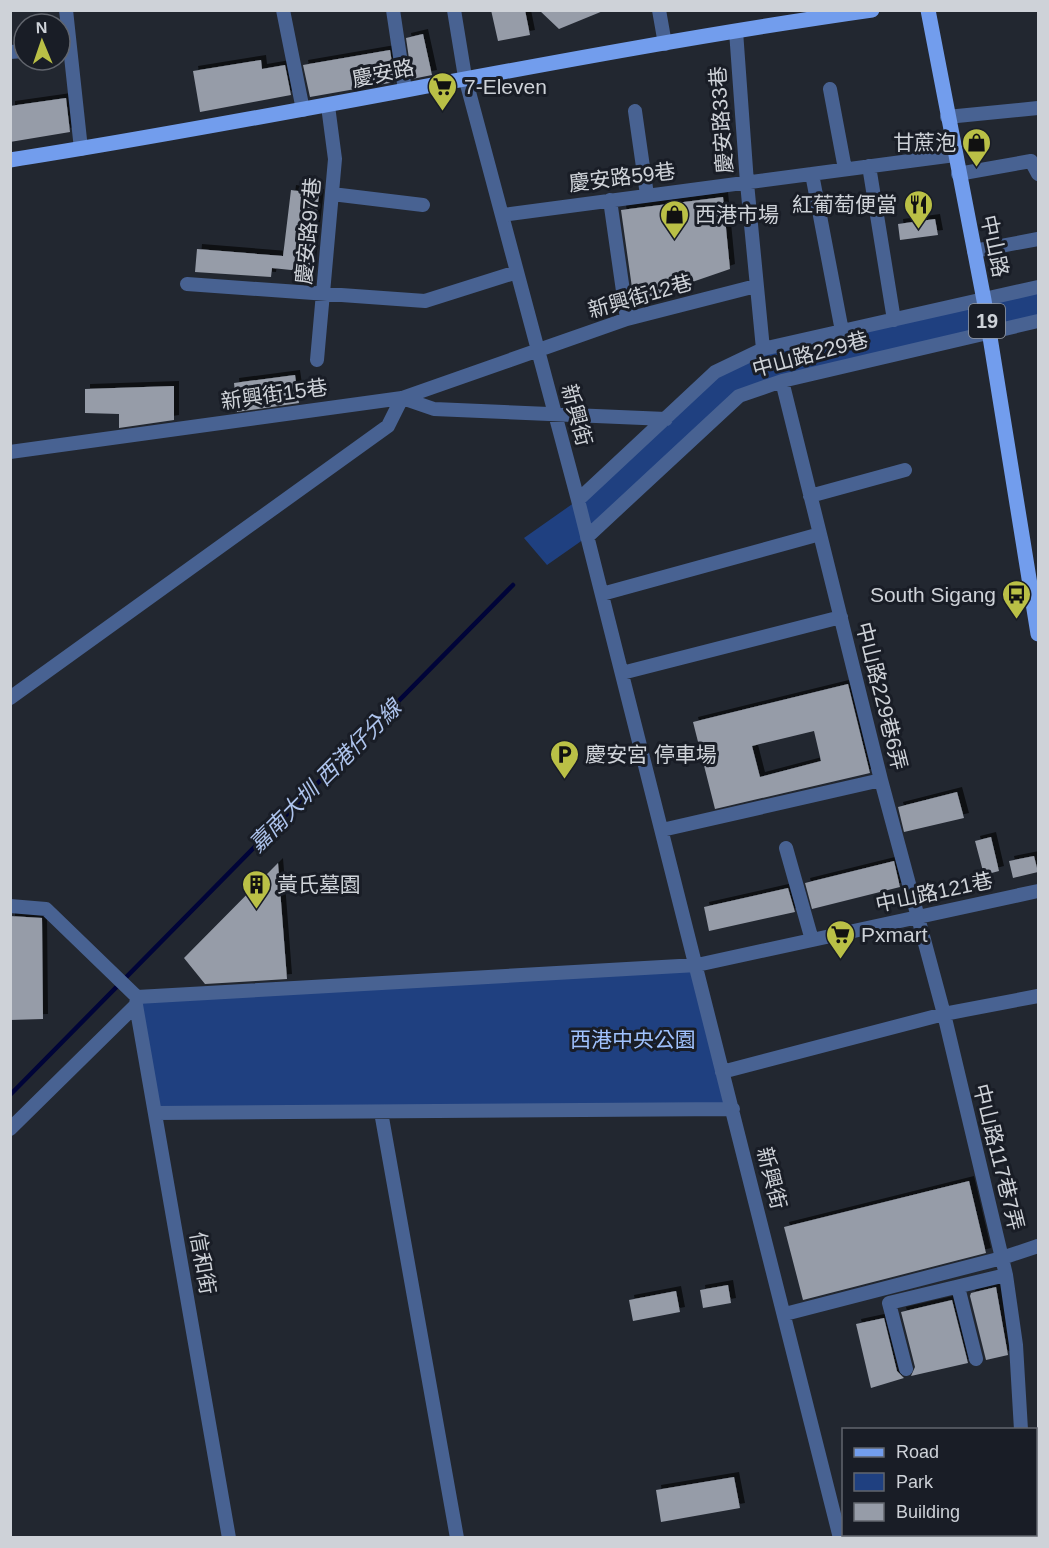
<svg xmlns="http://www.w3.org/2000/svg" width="1049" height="1548" font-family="Helvetica,'Noto Sans TC',sans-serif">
	<defs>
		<filter id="shadow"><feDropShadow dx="5" dy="-5" stdDeviation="0" flood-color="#0009"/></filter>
	</defs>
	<rect width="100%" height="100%" fill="#222730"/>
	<!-- green -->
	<path fill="#1f4080" d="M 1038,287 L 1038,321 L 739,396 L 587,537 L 547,565 L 524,538 L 578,500 L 715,372 L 763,349 Z
		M 697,965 L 733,1109 L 156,1113 L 137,997 Z"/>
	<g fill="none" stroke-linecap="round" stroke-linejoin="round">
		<!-- stream -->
		<path stroke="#000438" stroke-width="4.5" d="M 10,1095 L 513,585"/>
	</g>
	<!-- building -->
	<path fill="#969ca8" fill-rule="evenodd" filter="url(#shadow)" d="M 491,10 L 525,10 L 530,35 L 498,41 Z
		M 539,10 L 603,10 L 603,11 L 559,29 Z
		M 423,34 L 432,75 L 412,79 L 406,38 Z
		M 390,50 L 395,82 L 310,97 L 303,65 Z
		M 261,60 L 262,69 L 285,65 L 291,95 L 200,112 L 193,71 Z
		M 66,98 L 70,132 L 10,142 L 10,106 Z
		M 291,190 L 319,194 L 310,272 L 272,268 L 271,277 L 195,272 L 197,249 L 283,256 Z
		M 723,197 L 730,269 L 634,302 L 621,210 Z
		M 935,219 L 938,235 L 900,240 L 898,224 Z
		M 295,375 L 299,403 L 237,412 L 234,383 Z
		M 174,386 L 174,420 L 119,428 L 119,414 L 85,413 L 85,389 Z
		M 848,684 L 870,773 L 715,809 L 693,722 ZM 814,731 L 821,761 L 760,777 L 752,746 Z
		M 957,792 L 964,818 L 904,832 L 898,807 Z
		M 991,837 L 999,871 L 984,875 L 975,841 Z
		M 1034,856 L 1038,872 L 1013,878 L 1009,861 Z
		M 894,861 L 900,887 L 812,909 L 805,883 Z
		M 278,863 L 287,979 L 205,984 L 184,958 Z
		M 788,888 L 795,912 L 709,931 L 704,907 Z
		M 10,916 L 42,918 L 43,1019 L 10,1020 Z
		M 969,1181 L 986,1253 L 803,1300 L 784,1227 Z
		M 728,1285 L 731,1303 L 703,1308 L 700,1290 Z
		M 996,1287 L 1008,1355 L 986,1360 L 970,1296 L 971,1293 Z
		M 676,1291 L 680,1312 L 633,1321 L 629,1300 Z
		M 952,1300 L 968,1363 L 911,1376 L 915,1367 L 901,1312 Z
		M 884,1318 L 897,1371 L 904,1378 L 871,1388 L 856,1324 Z
		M 734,1477 L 740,1508 L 661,1522 L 656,1490 Z"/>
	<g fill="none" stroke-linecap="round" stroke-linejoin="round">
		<!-- minor -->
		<path stroke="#486292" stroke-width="14" d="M 66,10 L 81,149
			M 283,10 L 303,110
			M 393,10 L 405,90
			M 454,10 L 465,77 L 578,500 L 840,1538
			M 659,10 L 665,44
			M 736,31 L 747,183 L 763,349
			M 10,52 L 24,51
			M 830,89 L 845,169
			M 635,111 L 647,195
			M 947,117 L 1038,108
			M 869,166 L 894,320
			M 812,174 L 842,331
			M 958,174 L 1031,161 L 1038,174
			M 332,194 L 423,205
			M 610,200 L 627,319
			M 502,215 L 955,155
			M 974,251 L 1038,239
			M 187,284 L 425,301 L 517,272
			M 317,360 L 335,159 L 328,106
			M 782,381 L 881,780 L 944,1014 L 1006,1275 L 1016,1345 L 1021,1430
			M 10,452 L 402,398 L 627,319 L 756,286
			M 810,496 L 905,470
			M 578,500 L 715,372 L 763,349 L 1038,287
			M 587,537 L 739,396 L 782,381 L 1038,321
			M 602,594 L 820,534
			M 622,673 L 841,617
			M 10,698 L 388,426 L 402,398 L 434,409 L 666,419
			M 662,830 L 881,780
			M 786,848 L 812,940
			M 10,906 L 46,909 L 137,997
			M 137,997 L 697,965 L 1038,891
			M 137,997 L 136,1005 L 229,1538
			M 722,1072 L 944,1014 L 1038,996
			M 381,1112 L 457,1538
			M 156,1113 L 733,1109
			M 10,1129 L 136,1005
			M 958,1287 L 976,1359
			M 785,1314 L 1002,1258 L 1038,1246
			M 906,1369 L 889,1303 L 1006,1275
			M 1028,1534 L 1028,1538"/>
		<!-- major -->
		<path stroke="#729ded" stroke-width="15" d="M 928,10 L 984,300 L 1038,634
			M 10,160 C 298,115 583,51 872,10"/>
	</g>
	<!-- icons -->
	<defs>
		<symbol id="supermarket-pin" viewBox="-11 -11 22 30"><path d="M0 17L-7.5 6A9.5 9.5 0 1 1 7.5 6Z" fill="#bac046" stroke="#191d26"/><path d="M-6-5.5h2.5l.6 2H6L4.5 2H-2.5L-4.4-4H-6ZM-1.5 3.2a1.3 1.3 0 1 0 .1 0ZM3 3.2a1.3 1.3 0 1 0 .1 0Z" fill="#111"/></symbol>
		<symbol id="shop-pin" viewBox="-11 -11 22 30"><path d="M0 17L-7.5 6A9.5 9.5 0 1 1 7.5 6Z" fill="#bac046" stroke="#191d26"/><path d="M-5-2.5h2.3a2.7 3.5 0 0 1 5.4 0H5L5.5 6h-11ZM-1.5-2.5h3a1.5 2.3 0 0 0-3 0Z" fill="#111"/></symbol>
		<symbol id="restaurant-pin" viewBox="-11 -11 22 30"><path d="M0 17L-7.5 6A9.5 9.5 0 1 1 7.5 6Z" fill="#bac046" stroke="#191d26"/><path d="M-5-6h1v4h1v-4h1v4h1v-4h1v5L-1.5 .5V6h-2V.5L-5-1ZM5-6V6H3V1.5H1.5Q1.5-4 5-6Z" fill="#111"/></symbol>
		<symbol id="bus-pin" viewBox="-11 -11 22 30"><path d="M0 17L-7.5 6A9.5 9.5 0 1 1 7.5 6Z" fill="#bac046" stroke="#191d26"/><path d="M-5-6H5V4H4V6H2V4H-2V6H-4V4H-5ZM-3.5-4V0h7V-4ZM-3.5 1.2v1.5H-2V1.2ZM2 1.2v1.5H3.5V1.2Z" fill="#111"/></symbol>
		<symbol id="parking-pin" viewBox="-11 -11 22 30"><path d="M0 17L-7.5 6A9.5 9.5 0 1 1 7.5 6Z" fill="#bac046" stroke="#191d26"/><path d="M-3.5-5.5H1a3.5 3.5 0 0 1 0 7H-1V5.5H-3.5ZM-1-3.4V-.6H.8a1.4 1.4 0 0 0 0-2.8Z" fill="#111"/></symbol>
		<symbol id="building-pin" viewBox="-11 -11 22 30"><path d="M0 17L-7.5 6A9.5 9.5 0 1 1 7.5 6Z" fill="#bac046" stroke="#191d26"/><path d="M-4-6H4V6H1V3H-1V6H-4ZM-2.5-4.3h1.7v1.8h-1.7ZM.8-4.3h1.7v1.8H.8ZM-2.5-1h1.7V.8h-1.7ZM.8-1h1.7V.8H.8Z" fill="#111"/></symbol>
	</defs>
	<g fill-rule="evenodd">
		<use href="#supermarket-pin" x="426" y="70" width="33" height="45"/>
		<use href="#shop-pin" x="960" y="126" width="33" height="45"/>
		<use href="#restaurant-pin" x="902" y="188" width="33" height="45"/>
		<use href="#shop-pin" x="658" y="198" width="33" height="45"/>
		<use href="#bus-pin" x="1000" y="578" width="33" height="45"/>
		<use href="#parking-pin" x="548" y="738" width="33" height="45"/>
		<use href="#building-pin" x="240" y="868" width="33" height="45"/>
		<use href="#supermarket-pin" x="824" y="918" width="33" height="45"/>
	</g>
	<g text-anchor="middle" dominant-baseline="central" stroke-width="6" stroke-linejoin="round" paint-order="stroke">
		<!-- shield labels -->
		<rect fill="#191d26" stroke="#989ca3" stroke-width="1.5" x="969" y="304" width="36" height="34" rx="4.5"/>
		<g font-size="20" font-weight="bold" fill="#ced2d8">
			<text x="987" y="321">19</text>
		</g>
		<!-- street labels -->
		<g font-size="21" fill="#ced2d8" stroke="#191d26">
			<text transform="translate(383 73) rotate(-12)">慶安路</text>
			<text transform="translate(721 120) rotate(-94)">慶安路33巷</text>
			<text transform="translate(622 177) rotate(-7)">慶安路59巷</text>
			<text transform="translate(308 231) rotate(-85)">慶安路97巷</text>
			<text transform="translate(995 246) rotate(78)">中山路</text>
			<text transform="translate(640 296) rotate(-16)">新興街12巷</text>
			<text transform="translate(810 354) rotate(-15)">中山路229巷</text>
			<text transform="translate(274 394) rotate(-8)">新興街15巷</text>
			<text transform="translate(577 415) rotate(75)">新興街</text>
			<text transform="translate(882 696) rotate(76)">中山路229巷6弄</text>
			<text transform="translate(934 892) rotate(-12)">中山路121巷</text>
			<text transform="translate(999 1157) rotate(76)">中山路117巷7弄</text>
			<text transform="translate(772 1178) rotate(76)">新興街</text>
			<text transform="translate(203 1263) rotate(80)">信和街</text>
		</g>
		<!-- poi labels -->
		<g font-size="21" fill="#ced2d8" stroke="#191d26" text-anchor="start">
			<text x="464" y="86">7-Eleven</text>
			<text x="956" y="142" text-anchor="end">甘蔗泡</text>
			<text x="897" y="204" text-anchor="end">紅葡萄便當</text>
			<text x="695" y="214">西港市場</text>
			<text x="996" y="594" text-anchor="end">South Sigang</text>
			<text x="585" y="754">慶安宮 停車場</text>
			<text x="277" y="884">黃氏墓園</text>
			<text x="861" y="934">Pxmart</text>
		</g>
		<!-- park labels -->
		<g font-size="21" fill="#a0c2fe" stroke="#191d26">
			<text x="633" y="1039">西港中央公園</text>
		</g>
		<!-- water labels -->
		<g font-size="22" font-style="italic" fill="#aec4ed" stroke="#191d26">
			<text transform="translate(325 776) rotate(-45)">嘉南大圳 西港仔分線</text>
		</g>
	</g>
	<!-- border -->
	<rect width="1049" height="1548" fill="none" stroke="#ced2d8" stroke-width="24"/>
	<!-- legend -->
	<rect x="842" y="1428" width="195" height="108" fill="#191d26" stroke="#61656d" stroke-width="1.5"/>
	<rect x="854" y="1448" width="30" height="9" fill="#729ded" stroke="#61656d" stroke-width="1.5"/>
	<text x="896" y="1458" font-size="18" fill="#ced2d8">Road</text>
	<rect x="854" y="1473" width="30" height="18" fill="#1f4080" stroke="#61656d" stroke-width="1.5"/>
	<text x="896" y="1488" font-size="18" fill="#ced2d8">Park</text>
	<rect x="854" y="1503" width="30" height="18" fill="#969ca8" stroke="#61656d" stroke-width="1.5"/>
	<text x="896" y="1518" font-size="18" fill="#ced2d8">Building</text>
	<!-- north arrow -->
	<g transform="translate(42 42) rotate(358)"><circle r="28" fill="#191d26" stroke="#61656d" stroke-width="1.5"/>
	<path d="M0-4.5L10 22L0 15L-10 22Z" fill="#bac046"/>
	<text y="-9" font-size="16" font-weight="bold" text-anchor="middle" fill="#ced2d8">N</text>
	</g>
</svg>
